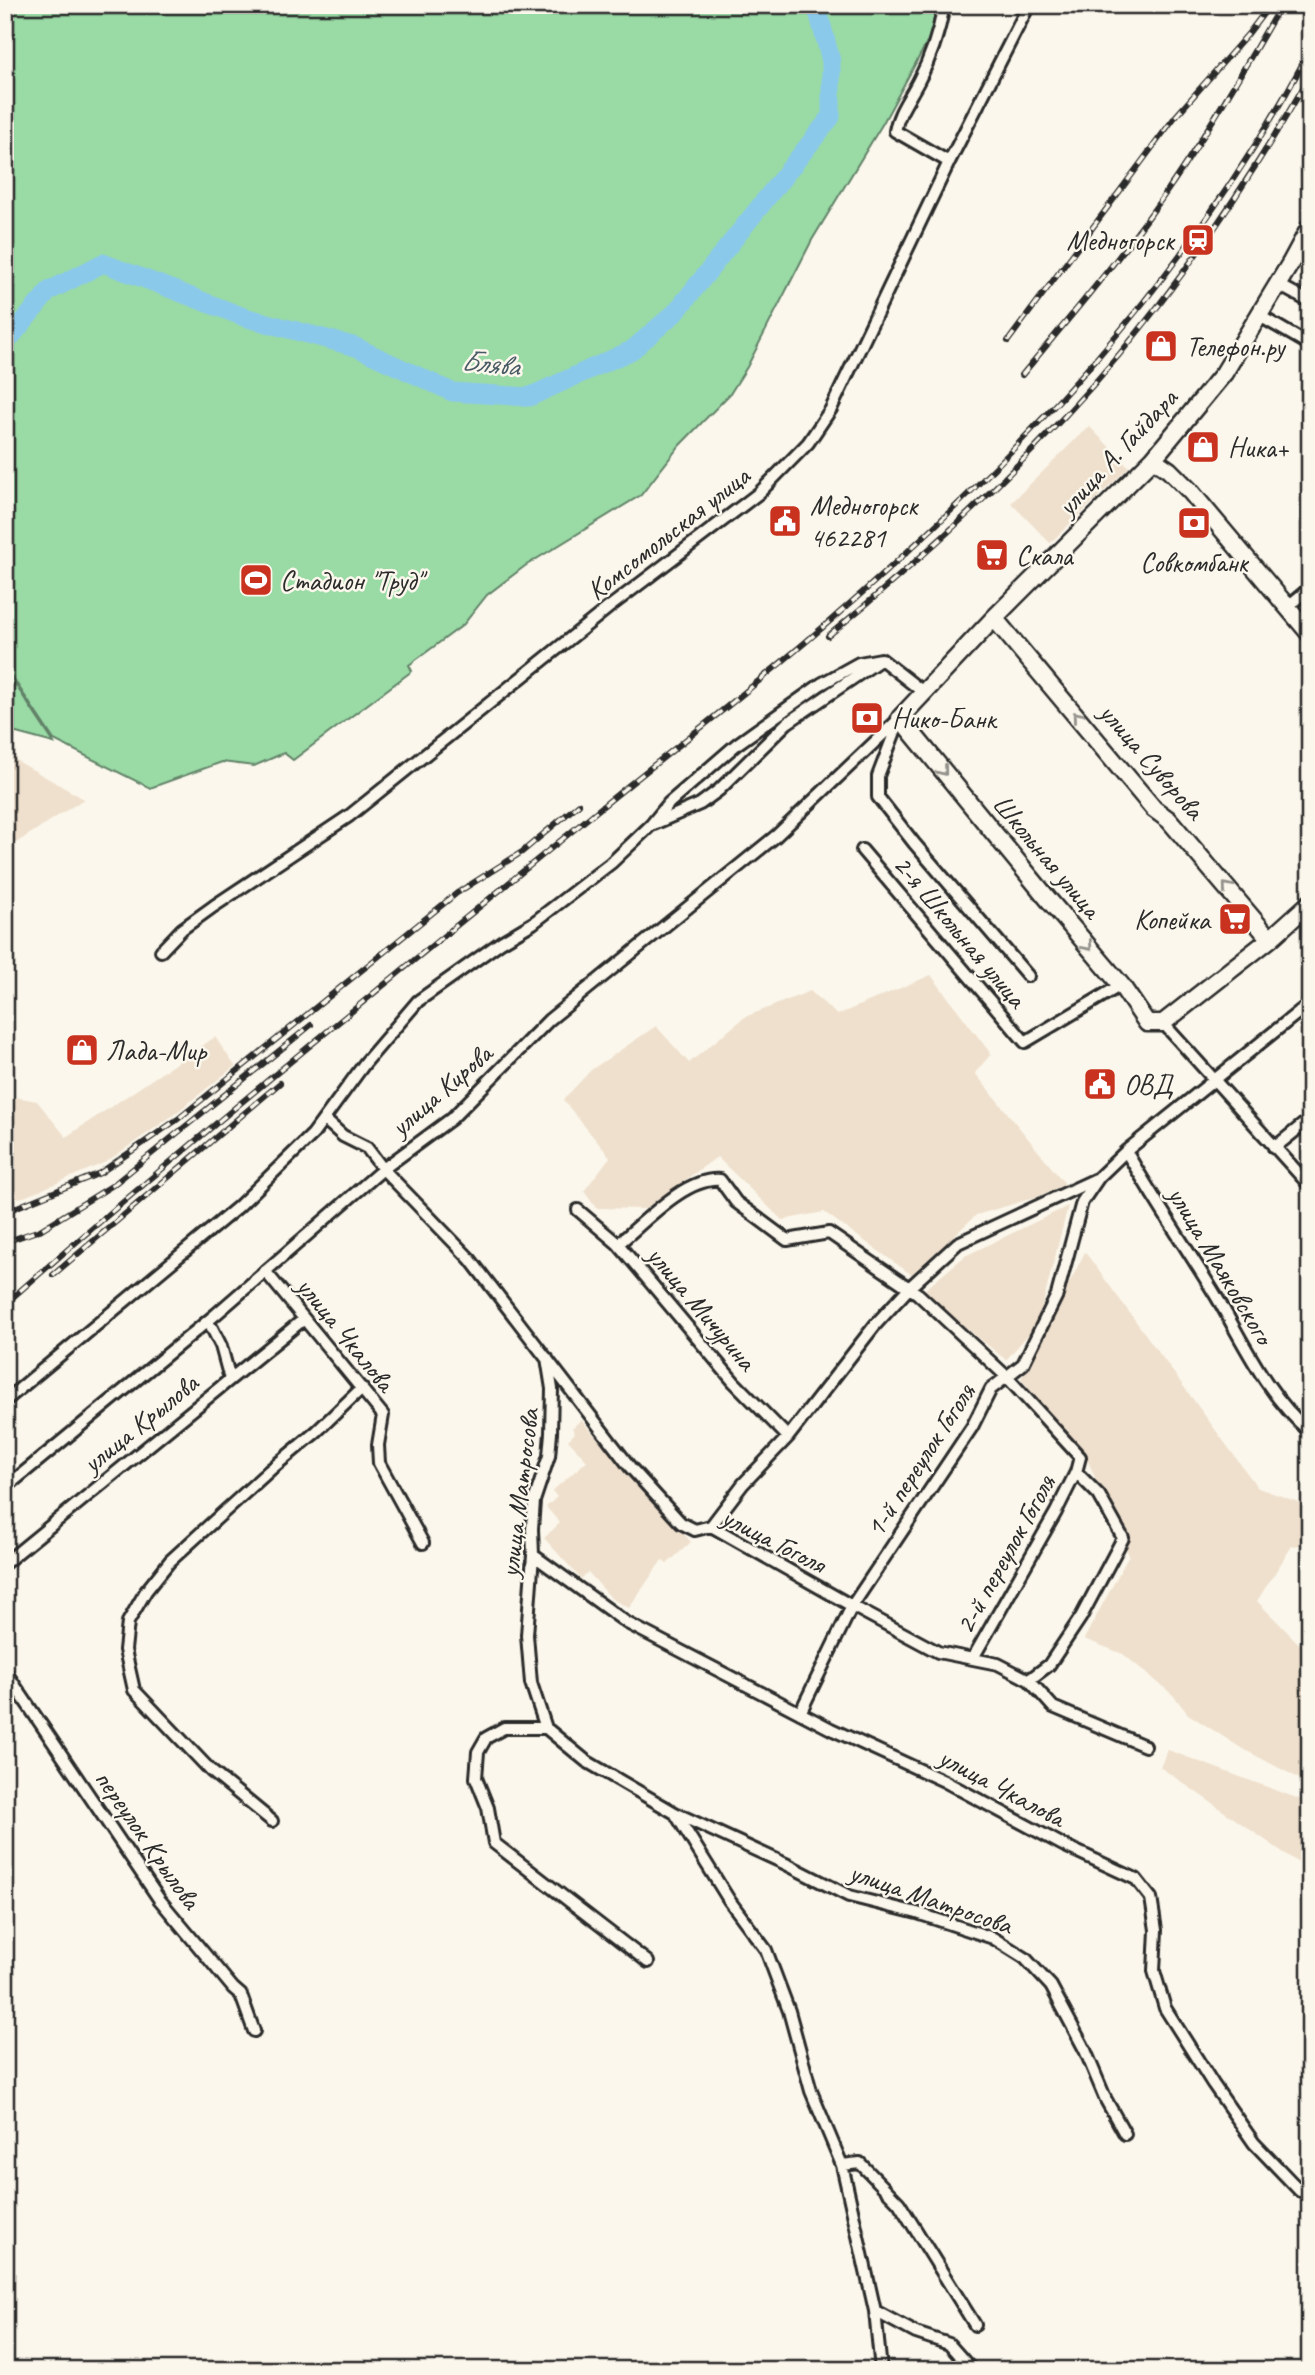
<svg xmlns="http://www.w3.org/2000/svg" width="1315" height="2375" font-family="Caveat,sans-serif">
	<rect width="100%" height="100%" fill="#fbf7ec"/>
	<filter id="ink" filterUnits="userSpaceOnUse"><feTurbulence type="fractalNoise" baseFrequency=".0143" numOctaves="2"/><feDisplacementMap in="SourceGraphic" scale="14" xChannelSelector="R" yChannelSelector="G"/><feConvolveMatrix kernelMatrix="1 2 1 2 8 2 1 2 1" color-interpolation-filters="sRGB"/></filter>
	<g filter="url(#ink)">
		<!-- built -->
		<path fill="#efe0cd" d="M 1089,426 L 1129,467 L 1050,543 L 1011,503 Z
			M 5,754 L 84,799 L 5,850 Z
			M 931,975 L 991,1054 L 975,1073 L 1065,1184 L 1037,1197 L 976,1215 L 912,1275 L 824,1212 L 782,1220 L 717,1157 L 645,1209 L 596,1208 L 584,1191 L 610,1157 L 563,1100 L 591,1070 L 656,1026 L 689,1063 L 745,1017 L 810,991 L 837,1015 Z
			M 215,1037 L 235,1066 L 172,1116 L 106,1162 L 24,1197 L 5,1200 L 5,1095 L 37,1101 L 66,1137 Z
			M 1068,1206 L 1038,1323 L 1006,1360 L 922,1292 L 965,1256 Z
			M 1085,1252 L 1258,1488 L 1310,1506 L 1310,1544 L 1292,1546 L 1257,1601 L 1310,1655 L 1310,1784 L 1241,1748 L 1188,1714 L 1173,1695 L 1123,1654 L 1084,1639 L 1129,1555 L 1088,1461 L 1021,1379 Z
			M 581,1420 L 691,1542 L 667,1564 L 662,1560 L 629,1608 L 612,1599 L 588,1572 L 581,1579 L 544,1538 L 560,1523 L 546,1507 L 557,1497 L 552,1491 L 587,1461 L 568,1440 L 575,1433 L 572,1428 Z
			M 1168,1750 L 1310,1803 L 1310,1871 L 1160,1767 Z"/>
		<!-- green -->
		<path fill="#99daa5" stroke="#628268" stroke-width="2" d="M 22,5 L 937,5 L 930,37 L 883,123 L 812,240 L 747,367 L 730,394 L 680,445 L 641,495 L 525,566 L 487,595 L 463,625 L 409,665 L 412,671 L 293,760 L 284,753 L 254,766 L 222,762 L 150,788 L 54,740 L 5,666 L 5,19 Z
			M 5,669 L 54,743 L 5,730 Z"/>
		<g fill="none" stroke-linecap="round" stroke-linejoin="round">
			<!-- river -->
			<path stroke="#8bc9eb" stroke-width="19" d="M 5,344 L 49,291 L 103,263 L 244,317 L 356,347 L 452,392 L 529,397 L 632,350 L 676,312 L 831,117 L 831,61 L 819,15 L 814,5"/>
			<defs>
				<path id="street" d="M 944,5 C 939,33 931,58 918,82 C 909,99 898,113 895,131 L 949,162
					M 1277,284 L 1310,302
					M 1258,315 L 1310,345
					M 1287,607 L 1310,588
					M 899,721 L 878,776 L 878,797 L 914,843 L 1028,976
					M 654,824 L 700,804 L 719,790 L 787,723 L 877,662
					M 862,850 L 1025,1042 L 1121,985
					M 161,951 L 182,929 L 214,906 L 349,816 L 608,608 L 759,493 L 808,443 L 831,409 L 949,162 L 1029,5
					M 1163,1023 L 1310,1186
					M 324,1119 L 343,1136 L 367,1148 L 383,1169 L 470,1259 L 630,1467 L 681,1523 L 695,1530 L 711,1526 L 852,1606 L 938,1652 L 998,1664 L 1029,1680 L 1053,1707 L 1145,1746
					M 1274,1148 L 1310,1119
					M 1126,1151 C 1154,1200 1186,1247 1216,1296 C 1244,1343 1267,1396 1310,1432
					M 578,1210 L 618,1244 L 734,1382 L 788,1437
					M 618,1244 C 644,1223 685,1177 720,1180 L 736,1202 L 787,1240 L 829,1233 L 918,1294 L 1007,1377 L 1080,1457 L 1076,1472 L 1056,1512 L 973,1658
					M 265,1271 L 383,1415 L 378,1445 L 379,1463 L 423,1543
					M 212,1328 L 221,1346 L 230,1379
					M 547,1358 L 552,1389 L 551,1433 L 549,1456 L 534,1501 L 532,1529 L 533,1555 L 527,1635 L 531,1683 L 546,1728 L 586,1761 L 675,1813 L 729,1900 L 766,1950 L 789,2011 L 811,2091 L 842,2165 L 875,2311 L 881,2370
					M 5,1401 L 238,1207 L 313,1134 L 365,1063 L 418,1001 L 501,942 L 533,923 L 611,863 L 651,825 L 669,803 L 737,744 L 821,684 L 859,663 L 881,659 L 923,692
					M 5,1488 L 215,1315 L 383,1169 L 451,1119 L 549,1020 L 776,836 L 900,718
					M 711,1526 L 743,1484 L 788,1437 L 875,1325 L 910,1287 L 958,1243 L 1096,1179
					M 533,1555 L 627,1623 L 831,1729 L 944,1781 L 1063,1845 L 1136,1879 L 1151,1898 L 1156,1930 L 1154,1971 L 1165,2008 L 1213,2084 L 1254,2143 L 1300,2191
					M 5,1563 L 304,1319
					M 5,1671 L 159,1899 L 233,1988 L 241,1995 L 254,2031
					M 1029,1680 L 1049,1665 L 1081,1617 L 1123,1538 L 1099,1495 L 1076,1472
					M 800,1713 L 852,1606 L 972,1427 L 991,1389 L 1023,1364 L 1057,1295 L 1082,1202 L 1099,1177 L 1126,1151 L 1310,1003
					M 546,1728 L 504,1728 L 486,1738 L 478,1752 L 476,1778 L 488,1808 L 494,1843 L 648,1962
					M 675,1813 L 788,1865 L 849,1896 L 917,1913 L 993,1938 L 1025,1958 L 1051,1986 L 1085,2050 L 1106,2100 L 1125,2134
					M 272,1821 L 211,1771 L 134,1690 L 125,1650 L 128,1622 L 146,1591 L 170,1561 L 270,1470 L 316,1432 L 362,1388
					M 842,2165 L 860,2163 L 899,2203 L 975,2325
					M 875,2311 L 916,2333 L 949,2344 L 972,2370"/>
				<path id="secondary" d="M 1310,227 L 1290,264 L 1224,373 L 1153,459 L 994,618 L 900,718 L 1048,899 L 1121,985 L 1147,1023 L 1163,1023 L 1270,939 L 1310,903
					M 1153,459 L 1169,470 L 1190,491 L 1310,634
					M 994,618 L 1154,809 L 1169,820 L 1270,939"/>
			</defs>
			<!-- street casing -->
			<use href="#street" stroke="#2b2b2b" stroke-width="16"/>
			<!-- secondary casing -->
			<use href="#secondary" stroke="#2b2b2b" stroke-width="21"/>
			<!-- street -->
			<use href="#street" stroke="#fbf7ec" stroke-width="10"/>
			<!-- secondary -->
			<use href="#secondary" stroke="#fbf7ec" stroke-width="16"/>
			<defs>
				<path id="rail" d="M 1008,341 L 1175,117 L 1248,34 L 1270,5
					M 1022,375 C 1075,311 1129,248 1176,178 C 1214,122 1247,63 1281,5
					M 828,636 C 932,551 1031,459 1118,356 C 1191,269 1253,174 1310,76
					M 5,1212 L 100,1173 L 178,1119 L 457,893 L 522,852 L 579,804
					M 5,1242 L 40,1230 L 113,1185 L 311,1025
					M 53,1275 L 280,1083
					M 5,1304 C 200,1133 402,970 603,806 C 678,745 757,685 830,621 C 1022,454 1190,277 1310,50"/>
			</defs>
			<!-- rail casing -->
			<use href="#rail" stroke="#2b2b2b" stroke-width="6"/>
			<!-- rail -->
			<use href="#rail" stroke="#fbf7ec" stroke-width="3.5" stroke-dasharray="10" stroke-linecap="butt"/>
		</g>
		<!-- one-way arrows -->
		<defs><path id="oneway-chevron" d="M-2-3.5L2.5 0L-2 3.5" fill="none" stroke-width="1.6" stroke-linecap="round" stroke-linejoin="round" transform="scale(1.75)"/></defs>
		<g stroke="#93918c">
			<use href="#oneway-chevron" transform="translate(1077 716) rotate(-130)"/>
			<use href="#oneway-chevron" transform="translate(943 771) rotate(51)"/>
			<use href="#oneway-chevron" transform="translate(1227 887) rotate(-130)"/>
			<use href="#oneway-chevron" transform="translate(1088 946) rotate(49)"/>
		</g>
	</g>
	<!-- icons -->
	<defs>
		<symbol id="station-square" viewBox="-11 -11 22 22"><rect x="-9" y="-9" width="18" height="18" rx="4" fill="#c8321e" stroke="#fbf7ec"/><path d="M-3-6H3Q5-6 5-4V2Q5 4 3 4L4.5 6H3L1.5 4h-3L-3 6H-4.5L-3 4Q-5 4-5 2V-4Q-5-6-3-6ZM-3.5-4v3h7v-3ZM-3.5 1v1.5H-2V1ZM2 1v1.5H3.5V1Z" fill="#fff"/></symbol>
		<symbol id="shop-square" viewBox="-11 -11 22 22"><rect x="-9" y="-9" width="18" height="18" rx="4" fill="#c8321e" stroke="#fbf7ec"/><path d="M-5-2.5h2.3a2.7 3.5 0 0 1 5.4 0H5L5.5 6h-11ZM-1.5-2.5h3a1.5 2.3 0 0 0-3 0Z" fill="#fff"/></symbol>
		<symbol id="civic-square" viewBox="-11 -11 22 22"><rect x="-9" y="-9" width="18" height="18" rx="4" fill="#c8321e" stroke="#fbf7ec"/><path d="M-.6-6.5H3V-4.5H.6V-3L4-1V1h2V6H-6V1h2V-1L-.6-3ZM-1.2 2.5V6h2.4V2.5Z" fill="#fff"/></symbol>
		<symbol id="bank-square" viewBox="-11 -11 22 22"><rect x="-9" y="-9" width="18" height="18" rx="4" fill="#c8321e" stroke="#fbf7ec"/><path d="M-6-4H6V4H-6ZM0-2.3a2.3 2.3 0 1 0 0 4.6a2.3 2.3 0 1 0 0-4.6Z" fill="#fff"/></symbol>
		<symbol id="supermarket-square" viewBox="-11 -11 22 22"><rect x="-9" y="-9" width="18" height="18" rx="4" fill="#c8321e" stroke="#fbf7ec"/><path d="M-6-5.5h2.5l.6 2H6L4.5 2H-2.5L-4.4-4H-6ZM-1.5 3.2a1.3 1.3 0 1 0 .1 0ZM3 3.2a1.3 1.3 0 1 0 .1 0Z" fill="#fff"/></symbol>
		<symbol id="stadium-square" viewBox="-11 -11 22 22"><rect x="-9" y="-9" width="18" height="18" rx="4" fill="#c8321e" stroke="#fbf7ec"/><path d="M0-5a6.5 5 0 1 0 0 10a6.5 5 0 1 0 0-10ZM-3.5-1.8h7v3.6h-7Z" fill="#fff"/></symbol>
	</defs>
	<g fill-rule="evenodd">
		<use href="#station-square" x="1179" y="221" width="38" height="38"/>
		<use href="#shop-square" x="1142" y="327" width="38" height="38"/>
		<use href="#shop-square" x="1184" y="428" width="38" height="38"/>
		<use href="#civic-square" x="766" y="502" width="38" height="38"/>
		<use href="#bank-square" x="1175" y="504" width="38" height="38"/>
		<use href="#supermarket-square" x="973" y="536" width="38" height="38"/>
		<use href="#stadium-square" x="237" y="561" width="38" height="38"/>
		<use href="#bank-square" x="848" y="699" width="38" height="38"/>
		<use href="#supermarket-square" x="1216" y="900" width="38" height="38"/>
		<use href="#shop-square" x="63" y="1031" width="38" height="38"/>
		<use href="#civic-square" x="1081" y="1065" width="38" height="38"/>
	</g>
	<g text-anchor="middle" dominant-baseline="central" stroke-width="5" stroke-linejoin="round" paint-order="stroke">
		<!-- poi labels -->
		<g font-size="28" fill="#2b2b2b" stroke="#fbf7ec" text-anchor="start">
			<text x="1174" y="240" text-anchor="end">Медногорск</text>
			<text x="1186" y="346">Телефон.ру</text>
			<text x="1228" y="447">Ника+</text>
			<text x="810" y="505">Медногорск<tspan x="810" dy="32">462281</tspan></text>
			<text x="1016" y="555">Скала</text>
			<text x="1194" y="562" text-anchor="middle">Совкомбанк</text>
			<text x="280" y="580">Стадион "Труд"</text>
			<text x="892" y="718">Нико-Банк</text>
			<text x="1210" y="919" text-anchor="end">Копейка</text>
			<text x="106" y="1050">Лада-Мир</text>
			<text x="1124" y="1084">ОВД</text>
		</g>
		<!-- street labels -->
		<g font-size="28" fill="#2b2b2b" stroke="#fbf7ec">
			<text transform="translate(1117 452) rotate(-47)">улица А. Гайдара</text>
			<text transform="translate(668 533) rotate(-38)">Комсомольская улица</text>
			<text transform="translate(1152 761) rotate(49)">улица Суворова</text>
			<text transform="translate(1047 856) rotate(50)">Школьная улица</text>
			<text transform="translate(960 931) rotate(50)">2-я Школьная улица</text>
			<text transform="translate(441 1090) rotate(-41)">улица Кирова</text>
			<text transform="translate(1221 1265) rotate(59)">улица Маяковского</text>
			<text transform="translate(702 1308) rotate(50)">улица Мичурина</text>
			<text transform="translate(346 1334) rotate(51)">улица Чкалова</text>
			<text transform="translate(140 1423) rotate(-39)">улица Крылова</text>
			<text transform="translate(920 1460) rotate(-57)">1-й переулок Гоголя</text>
			<text transform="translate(519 1493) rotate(-83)">улица Матросова</text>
			<text transform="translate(774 1540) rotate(27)">улица Гоголя</text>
			<text transform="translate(1005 1554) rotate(-61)">2-й переулок Гоголя</text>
			<text transform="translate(1002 1787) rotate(28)">улица Чкалова</text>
			<text transform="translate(148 1839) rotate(55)">переулок Крылова</text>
			<text transform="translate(931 1898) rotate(19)">улица Матросова</text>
		</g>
		<!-- water labels -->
		<g font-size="30" font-style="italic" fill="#485a65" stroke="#fbf7ec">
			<text transform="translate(490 363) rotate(6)">Блява</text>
		</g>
	</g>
	<!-- margin -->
	<rect width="1315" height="2375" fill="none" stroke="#fbf7ec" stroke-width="28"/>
	<rect x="14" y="14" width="1287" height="2347" fill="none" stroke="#2b2b2b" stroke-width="2.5" filter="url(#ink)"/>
</svg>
